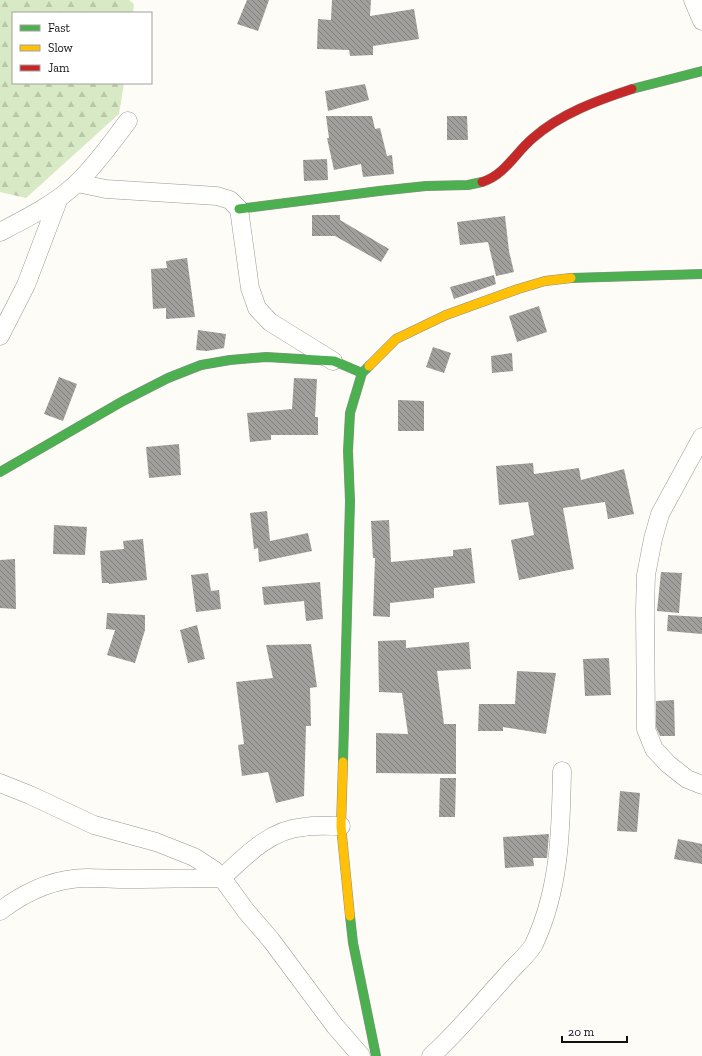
<svg xmlns="http://www.w3.org/2000/svg" width="702" height="1056" font-family="'Zilla Slab',serif">
	<defs>
		<pattern id="forest-firs" width="22" height="20" patternUnits="userSpaceOnUse"><rect width="22" height="20" fill="#d8eac5"/><path d="M5 1l3.5 6h-7zM16 11l3.5 6h-7z" fill="#b8c8a8"/></pattern>
		<pattern id="building-back-hatch" width="6" height="6" patternUnits="userSpaceOnUse"><rect width="6" height="6" fill="#a19f9c"/><path d="M-1 5l2 2M0 0l6 6M5-1l2 2" fill="none" stroke="#82807e"/></pattern>
	</defs>
	<rect width="100%" height="100%" fill="#fdfcf7"/>
	<!-- forest -->
	<path fill="url(#forest-firs)" d="M 0,0 L 129,0 L 134,4 L 133,13 L 13,13 L 13,83 L 124,83 L 119,114 L 26,198 L 0,192 Z"/>
	<!-- building -->
	<path fill="url(#building-back-hatch)" d="M 247,0 L 269,0 L 258,31 L 237,24 Z
		M 332,0 L 371,0 L 370,16 L 414,9 L 419,39 L 373,46 L 373,55 L 350,56 L 349,50 L 317,49 L 318,19 L 331,20 Z
		M 365,84 L 369,100 L 328,111 L 325,91 Z
		M 326,116 L 372,116 L 375,129 L 380,128 L 387,156 L 392,155 L 394,174 L 363,177 L 361,164 L 334,170 L 327,138 L 329,138 Z
		M 447,116 L 467,116 L 468,140 L 447,140 Z
		M 327,159 L 328,180 L 304,181 L 303,160 Z
		M 312,215 L 340,215 L 340,220 L 389,249 L 381,262 L 335,236 L 312,236 Z
		M 505,216 L 509,251 L 514,272 L 496,276 L 488,242 L 460,245 L 457,222 Z
		M 187,258 L 195,317 L 166,319 L 166,308 L 153,309 L 151,269 L 167,268 L 166,261 Z
		M 494,275 L 496,284 L 454,299 L 450,287 Z
		M 539,306 L 547,332 L 517,342 L 509,316 Z
		M 198,330 L 226,334 L 224,348 L 207,351 L 196,350 Z
		M 433,347 L 451,353 L 444,373 L 426,367 Z
		M 512,353 L 513,371 L 492,373 L 491,356 Z
		M 59,377 L 77,384 L 63,421 L 44,414 Z
		M 294,378 L 317,379 L 315,417 L 318,417 L 318,435 L 271,435 L 271,440 L 250,442 L 247,413 L 292,409 Z
		M 398,400 L 424,401 L 424,431 L 398,431 Z
		M 179,444 L 181,475 L 149,478 L 146,447 Z
		M 533,463 L 534,474 L 579,468 L 581,480 L 624,469 L 634,514 L 608,519 L 605,502 L 563,508 L 574,569 L 519,580 L 511,540 L 534,535 L 528,502 L 499,505 L 496,466 Z
		M 267,511 L 270,541 L 308,533 L 312,551 L 259,562 L 258,548 L 254,549 L 250,513 Z
		M 389,520 L 391,562 L 453,556 L 453,550 L 471,548 L 475,583 L 434,588 L 434,598 L 390,603 L 390,617 L 373,616 L 375,558 L 373,558 L 371,521 Z
		M 54,525 L 87,527 L 85,555 L 53,554 Z
		M 143,539 L 147,580 L 109,584 L 109,583 L 102,583 L 100,551 L 124,549 L 123,541 Z
		M 15,559 L 16,609 L 0,608 L 0,560 Z
		M 661,572 L 682,573 L 679,613 L 657,611 Z
		M 208,573 L 211,591 L 219,590 L 221,609 L 196,612 L 191,575 Z
		M 320,582 L 323,619 L 306,621 L 304,601 L 264,605 L 262,587 Z
		M 107,613 L 145,615 L 145,630 L 135,663 L 107,655 L 115,630 L 106,629 Z
		M 668,615 L 702,617 L 702,634 L 667,631 Z
		M 197,625 L 205,659 L 188,663 L 180,630 Z
		M 406,640 L 406,648 L 469,642 L 471,669 L 437,671 L 444,724 L 456,724 L 456,774 L 376,773 L 376,733 L 408,734 L 402,693 L 379,692 L 378,641 Z
		M 311,644 L 317,687 L 310,688 L 311,726 L 306,726 L 304,796 L 276,803 L 268,772 L 242,776 L 238,745 L 244,744 L 236,682 L 273,678 L 266,645 Z
		M 609,658 L 611,695 L 585,696 L 583,659 Z
		M 517,671 L 556,673 L 546,734 L 503,727 L 503,731 L 478,731 L 479,704 L 515,704 Z
		M 674,700 L 675,736 L 660,736 L 656,727 L 656,701 Z
		M 440,778 L 456,778 L 455,817 L 439,817 Z
		M 620,791 L 640,793 L 637,832 L 617,831 Z
		M 549,834 L 547,858 L 533,858 L 534,866 L 505,868 L 503,837 Z
		M 678,839 L 702,844 L 702,864 L 674,859 Z"/>
	<g fill="none" stroke-linecap="round" stroke-linejoin="round">
		<defs>
			<path id="street" d="M 693,0 L 702,21
				M 77,183 L 106,189 L 217,196 L 230,200 L 239,209 L 250,288 L 257,308 L 270,322 L 333,361
				M 0,232 C 27,218 55,204 77,183 C 96,165 112,142 128,121
				M 0,336 L 26,285 L 59,198
				M 702,437 L 660,514 L 653,539 L 646,575 L 645,609 L 646,729 L 654,749 L 668,764 L 687,779 L 702,785
				M 0,783 L 30,795 L 94,825 L 156,842 L 194,857 L 214,870 L 222,878 L 246,911 L 271,940 L 335,1026 L 361,1056
				M 0,911 C 25,892 55,878 87,878 C 100,878 114,879 127,879 C 158,879 190,878 222,878 C 245,856 271,829 304,827 C 316,825 329,826 341,826
				M 431,1056 C 458,1032 482,1002 506,976 C 513,967 530,953 534,944 C 560,889 561,829 562,771"/>
			<path id="fast" d="M 632,89 L 702,71
				M 239,209 L 379,191 L 426,186 L 468,185 L 482,182
				M 571,278 L 702,274
				M 0,472 L 123,401 L 168,378 L 201,365 L 230,360 L 266,357 L 334,361 L 362,373 L 369,366
				M 343,762 L 350,501 L 348,451 L 350,413 L 362,373
				M 350,916 L 353,943 L 376,1056"/>
			<path id="slow" d="M 369,366 L 396,339 L 446,315 L 518,289 L 545,281 L 571,278
				M 343,762 L 341,826 L 350,916"/>
			<path id="jam" d="M 482,182 C 505,175 515,153 533,138 C 560,114 598,100 632,89"/>
		</defs>
		<!-- street casing -->
		<use href="#street" stroke="#979795" stroke-width="19"/>
		<!-- fast casing -->
		<use href="#fast" stroke="#8e8d8b" stroke-width="10"/>
		<!-- slow casing -->
		<use href="#slow" stroke="#8e8d8b" stroke-width="10"/>
		<!-- jam casing -->
		<use href="#jam" stroke="#8e8d8b" stroke-width="10"/>
		<!-- street -->
		<use href="#street" stroke="#fffffe" stroke-width="18"/>
		<!-- fast -->
		<use href="#fast" stroke="#4caf50" stroke-width="9"/>
		<!-- slow -->
		<use href="#slow" stroke="#ffc107" stroke-width="9"/>
		<!-- jam -->
		<use href="#jam" stroke="#c62828" stroke-width="9"/>
	</g>
	<!-- legend -->
	<rect x="12" y="12" width="140" height="72" fill="#ffffff" stroke="#a0a0a0"/>
	<rect x="20" y="25" width="20" height="6" fill="#4caf50" stroke="#a0a0a0"/>
	<text x="48" y="32" font-size="12" fill="#111111">Fast</text>
	<rect x="20" y="45" width="20" height="6" fill="#ffc107" stroke="#a0a0a0"/>
	<text x="48" y="52" font-size="12" fill="#111111">Slow</text>
	<rect x="20" y="65" width="20" height="6" fill="#c62828" stroke="#a0a0a0"/>
	<text x="48" y="72" font-size="12" fill="#111111">Jam</text>
	<!-- scale -->
	<path d="M562 1036v6h65v-6" fill="none" stroke="#111111" stroke-width="2"/>
	<text x="568" y="1036" font-size="12" fill="#111111" stroke="#ffffff" stroke-width="3" paint-order="stroke">20 m</text>
</svg>
